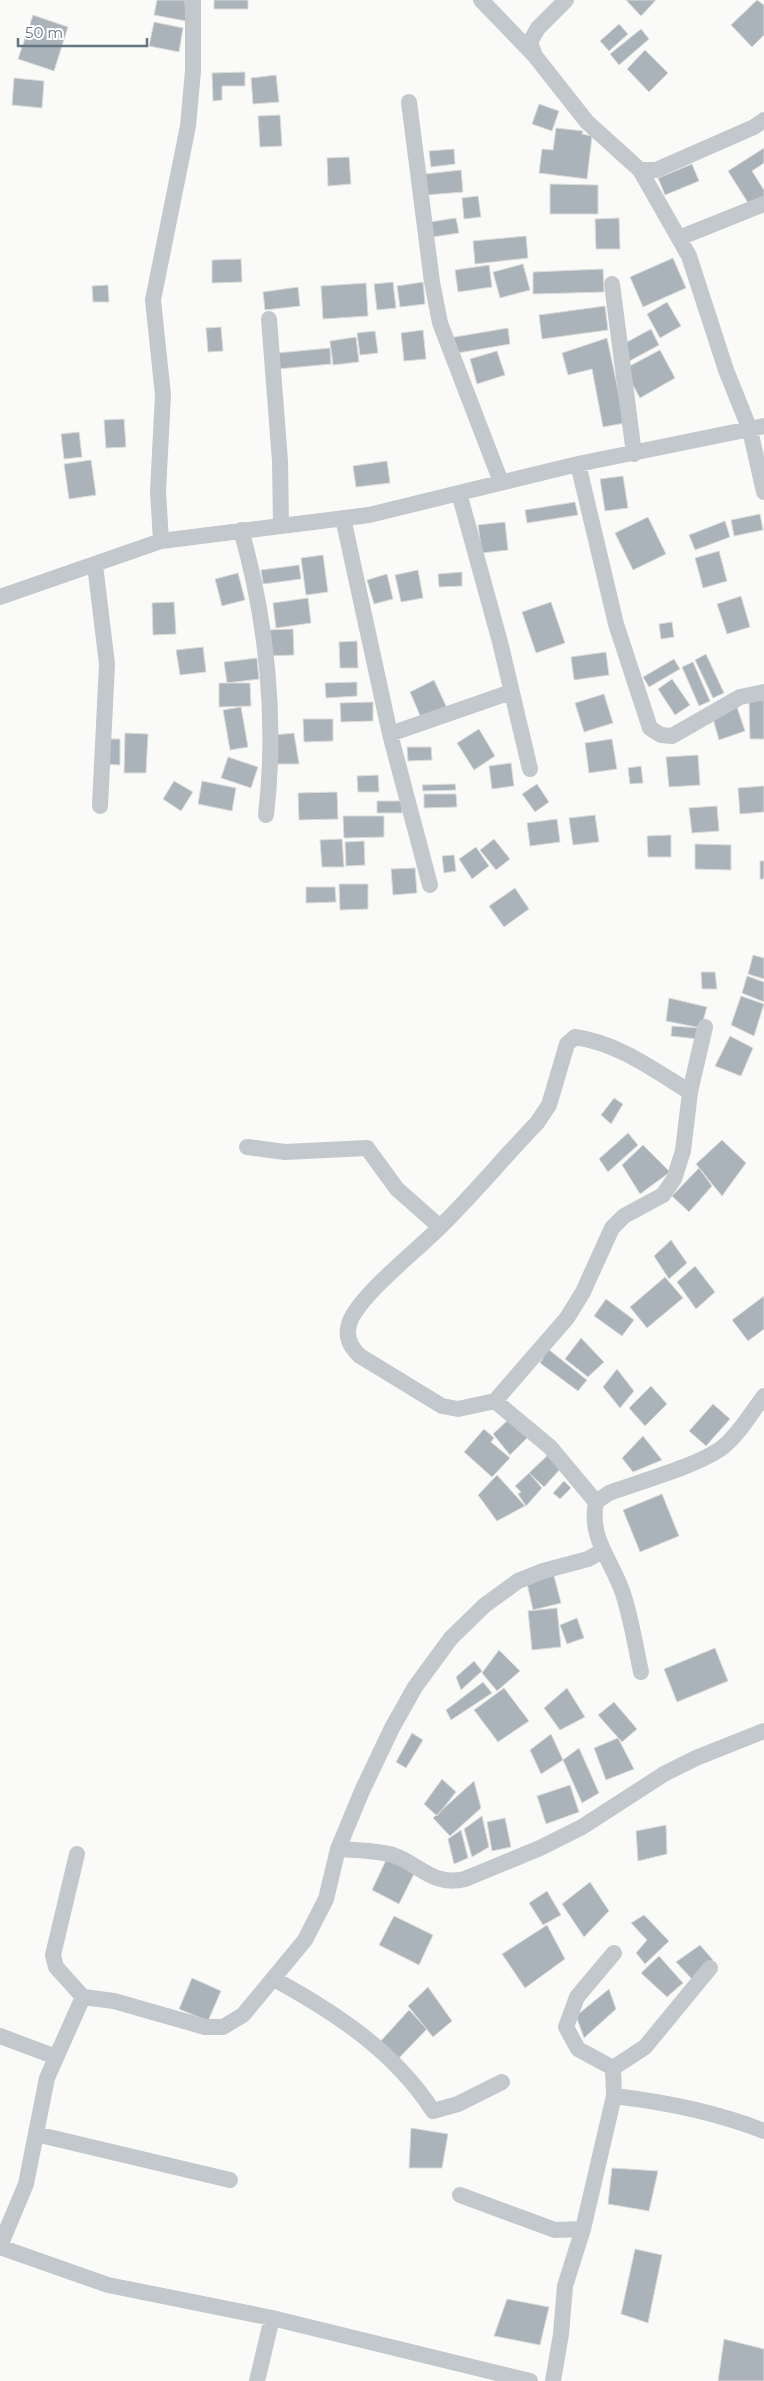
<svg xmlns="http://www.w3.org/2000/svg" width="764" height="2381" font-family="Montserrat,sans-serif">
	<rect width="100%" height="100%" fill="#fafaf8"/>
	<!-- building -->
	<path fill="#aab3b9" stroke="#dcdcda" d="M 157,0 L 185,0 L 186,21 L 154,15 Z
		M 214,0 L 248,0 L 248,9 L 214,9 Z
		M 626,0 L 656,0 L 641,16 Z
		M 757,0 L 764,5 L 764,35 L 752,47 L 731,25 Z
		M 33,15 L 68,27 L 54,71 L 18,59 Z
		M 154,22 L 183,28 L 179,52 L 149,46 Z
		M 619,24 L 628,34 L 609,51 L 600,41 Z
		M 641,29 L 649,39 L 619,65 L 610,54 Z
		M 645,50 L 668,73 L 649,92 L 627,69 Z
		M 245,72 L 245,86 L 222,86 L 222,100 L 213,101 L 212,73 Z
		M 276,75 L 279,102 L 253,104 L 251,78 Z
		M 14,78 L 44,81 L 42,108 L 12,105 Z
		M 539,104 L 559,111 L 552,131 L 532,124 Z
		M 280,115 L 282,146 L 260,147 L 258,116 Z
		M 556,128 L 583,131 L 582,134 L 592,136 L 587,179 L 539,173 L 542,149 L 553,150 Z
		M 764,148 L 764,163 L 752,171 L 764,190 L 764,198 L 750,206 L 728,171 Z
		M 454,149 L 455,164 L 431,167 L 429,151 Z
		M 349,157 L 351,184 L 328,186 L 327,158 Z
		M 692,164 L 699,181 L 665,195 L 658,178 Z
		M 461,170 L 463,192 L 427,195 L 425,174 Z
		M 550,184 L 598,185 L 598,214 L 550,214 Z
		M 478,196 L 481,217 L 464,219 L 462,198 Z
		M 456,218 L 459,233 L 432,237 L 430,222 Z
		M 619,218 L 620,249 L 596,249 L 595,219 Z
		M 526,236 L 528,258 L 475,264 L 473,241 Z
		M 673,258 L 686,288 L 643,307 L 630,277 Z
		M 241,259 L 242,282 L 212,283 L 212,260 Z
		M 523,264 L 530,290 L 500,298 L 493,272 Z
		M 489,265 L 492,287 L 458,292 L 455,270 Z
		M 603,269 L 604,292 L 533,294 L 533,272 Z
		M 393,282 L 396,308 L 377,310 L 374,284 Z
		M 423,282 L 425,304 L 400,307 L 397,286 Z
		M 366,283 L 368,316 L 323,319 L 321,286 Z
		M 108,285 L 109,302 L 93,302 L 92,286 Z
		M 298,287 L 300,306 L 265,310 L 263,292 Z
		M 667,302 L 681,326 L 660,338 L 647,314 Z
		M 605,306 L 608,330 L 542,339 L 539,315 Z
		M 221,327 L 223,351 L 208,352 L 206,328 Z
		M 508,328 L 510,344 L 452,354 L 449,338 Z
		M 651,329 L 659,345 L 624,364 L 616,348 Z
		M 423,330 L 426,359 L 404,361 L 401,333 Z
		M 375,331 L 378,353 L 360,355 L 357,333 Z
		M 356,337 L 359,362 L 333,365 L 330,341 Z
		M 607,338 L 625,423 L 603,427 L 592,369 L 568,375 L 562,353 Z
		M 330,348 L 331,364 L 278,369 L 277,353 Z
		M 660,350 L 675,378 L 640,398 L 624,369 Z
		M 497,351 L 505,375 L 477,384 L 470,359 Z
		M 124,419 L 126,447 L 106,448 L 104,420 Z
		M 79,432 L 82,457 L 64,459 L 61,434 Z
		M 91,460 L 96,495 L 69,499 L 64,464 Z
		M 387,461 L 390,483 L 356,487 L 353,466 Z
		M 623,476 L 628,508 L 605,511 L 600,479 Z
		M 575,502 L 578,515 L 527,523 L 525,510 Z
		M 760,514 L 763,530 L 734,536 L 731,520 Z
		M 648,517 L 666,554 L 633,570 L 615,533 Z
		M 725,521 L 730,537 L 695,550 L 689,535 Z
		M 505,522 L 508,550 L 482,553 L 478,525 Z
		M 719,551 L 727,581 L 703,588 L 695,558 Z
		M 323,555 L 328,592 L 306,595 L 301,558 Z
		M 299,565 L 301,579 L 263,584 L 261,570 Z
		M 418,570 L 423,598 L 401,602 L 395,575 Z
		M 462,572 L 462,586 L 439,587 L 438,574 Z
		M 238,573 L 245,600 L 222,606 L 215,579 Z
		M 387,574 L 393,599 L 374,604 L 367,580 Z
		M 741,596 L 750,627 L 727,634 L 717,604 Z
		M 308,598 L 311,623 L 276,628 L 273,603 Z
		M 174,602 L 176,634 L 153,635 L 152,603 Z
		M 551,602 L 565,643 L 536,653 L 522,612 Z
		M 672,622 L 674,637 L 661,639 L 659,624 Z
		M 293,629 L 294,655 L 268,656 L 267,630 Z
		M 357,641 L 358,668 L 340,668 L 339,642 Z
		M 203,647 L 206,672 L 180,675 L 176,650 Z
		M 606,652 L 609,675 L 574,680 L 571,657 Z
		M 706,654 L 724,693 L 713,698 L 695,660 Z
		M 257,658 L 259,679 L 227,683 L 224,662 Z
		M 674,659 L 680,669 L 649,687 L 643,677 Z
		M 693,662 L 710,701 L 699,706 L 682,667 Z
		M 672,679 L 690,705 L 675,715 L 658,689 Z
		M 434,680 L 447,708 L 422,720 L 410,692 Z
		M 357,682 L 357,696 L 326,698 L 325,683 Z
		M 219,683 L 250,683 L 251,706 L 219,707 Z
		M 604,694 L 613,723 L 584,732 L 575,703 Z
		M 749,700 L 764,700 L 764,739 L 750,739 Z
		M 373,702 L 373,721 L 341,722 L 340,703 Z
		M 241,707 L 248,747 L 230,750 L 223,710 Z
		M 737,707 L 745,731 L 719,740 L 712,715 Z
		M 303,719 L 333,719 L 333,741 L 304,742 Z
		M 479,729 L 495,756 L 474,770 L 457,743 Z
		M 125,733 L 148,734 L 146,773 L 124,773 Z
		M 294,733 L 299,764 L 277,764 L 274,735 Z
		M 102,739 L 120,739 L 120,765 L 102,764 Z
		M 612,739 L 617,769 L 589,773 L 585,743 Z
		M 407,747 L 431,747 L 432,760 L 408,761 Z
		M 698,755 L 700,785 L 669,787 L 666,757 Z
		M 228,757 L 258,767 L 251,788 L 221,778 Z
		M 511,763 L 514,786 L 492,789 L 489,766 Z
		M 641,766 L 643,783 L 630,784 L 628,768 Z
		M 378,775 L 379,792 L 358,792 L 357,776 Z
		M 174,781 L 193,792 L 181,811 L 163,799 Z
		M 202,781 L 236,788 L 232,811 L 198,804 Z
		M 455,784 L 456,790 L 423,791 L 422,785 Z
		M 537,784 L 549,802 L 535,812 L 522,794 Z
		M 764,786 L 764,812 L 740,814 L 738,788 Z
		M 337,792 L 338,819 L 299,820 L 298,793 Z
		M 424,794 L 456,794 L 457,807 L 424,808 Z
		M 377,801 L 402,801 L 402,813 L 377,813 Z
		M 717,806 L 719,831 L 692,833 L 689,808 Z
		M 595,815 L 599,842 L 573,845 L 569,818 Z
		M 343,816 L 384,816 L 384,837 L 344,838 Z
		M 557,819 L 560,842 L 530,846 L 527,823 Z
		M 671,835 L 671,857 L 648,857 L 647,836 Z
		M 342,839 L 344,867 L 322,867 L 320,840 Z
		M 494,839 L 510,859 L 496,870 L 480,850 Z
		M 364,841 L 365,865 L 346,866 L 345,842 Z
		M 695,844 L 731,845 L 731,870 L 695,869 Z
		M 476,847 L 489,866 L 472,879 L 459,859 Z
		M 454,855 L 456,871 L 444,873 L 442,856 Z
		M 760,861 L 764,861 L 764,879 L 760,879 Z
		M 415,868 L 417,893 L 393,895 L 391,869 Z
		M 339,884 L 368,884 L 368,909 L 340,910 Z
		M 306,887 L 335,887 L 336,902 L 306,903 Z
		M 515,888 L 529,909 L 504,927 L 489,906 Z
		M 753,955 L 764,958 L 764,979 L 748,974 Z
		M 701,972 L 715,972 L 717,989 L 702,989 Z
		M 747,976 L 764,982 L 764,1002 L 742,993 Z
		M 741,996 L 764,1004 L 754,1036 L 731,1025 Z
		M 669,998 L 707,1007 L 701,1028 L 666,1021 Z
		M 672,1026 L 701,1028 L 698,1039 L 671,1036 Z
		M 730,1036 L 753,1048 L 741,1076 L 715,1066 Z
		M 614,1098 L 623,1104 L 611,1124 L 601,1115 Z
		M 628,1133 L 638,1145 L 608,1172 L 599,1159 Z
		M 722,1140 L 746,1163 L 722,1196 L 696,1164 Z
		M 643,1145 L 670,1172 L 640,1194 L 622,1165 Z
		M 699,1168 L 712,1186 L 689,1212 L 672,1196 Z
		M 671,1240 L 687,1263 L 669,1279 L 654,1256 Z
		M 695,1266 L 715,1292 L 696,1309 L 677,1282 Z
		M 665,1277 L 683,1298 L 647,1328 L 630,1307 Z
		M 764,1296 L 764,1329 L 748,1341 L 732,1320 Z
		M 606,1299 L 634,1320 L 622,1336 L 594,1316 Z
		M 581,1338 L 604,1362 L 588,1377 L 565,1359 Z
		M 548,1349 L 587,1380 L 578,1391 L 540,1363 Z
		M 617,1369 L 634,1391 L 620,1408 L 603,1387 Z
		M 651,1386 L 667,1404 L 645,1426 L 629,1408 Z
		M 713,1404 L 730,1419 L 706,1446 L 689,1431 Z
		M 511,1417 L 530,1435 L 510,1455 L 493,1434 Z
		M 484,1429 L 494,1438 L 491,1442 L 510,1458 L 492,1477 L 464,1452 Z
		M 643,1436 L 662,1460 L 633,1472 L 622,1458 Z
		M 549,1454 L 561,1468 L 544,1487 L 529,1473 Z
		M 529,1473 L 542,1488 L 526,1506 L 518,1494 L 521,1492 L 515,1486 Z
		M 497,1475 L 525,1506 L 497,1521 L 478,1495 Z
		M 564,1481 L 571,1488 L 560,1499 L 553,1493 Z
		M 662,1494 L 679,1536 L 640,1552 L 623,1510 Z
		M 553,1572 L 561,1603 L 533,1610 L 526,1579 Z
		M 557,1608 L 561,1647 L 532,1650 L 528,1611 Z
		M 577,1618 L 584,1638 L 567,1644 L 560,1625 Z
		M 715,1648 L 728,1681 L 677,1702 L 664,1669 Z
		M 499,1650 L 520,1671 L 497,1691 L 482,1673 Z
		M 474,1661 L 482,1671 L 461,1690 L 456,1677 Z
		M 483,1682 L 492,1693 L 451,1720 L 446,1710 Z
		M 504,1688 L 529,1721 L 498,1742 L 474,1710 Z
		M 567,1688 L 585,1717 L 560,1730 L 544,1708 Z
		M 614,1702 L 637,1729 L 622,1742 L 598,1715 Z
		M 412,1733 L 423,1740 L 406,1768 L 396,1762 Z
		M 551,1734 L 563,1760 L 541,1774 L 530,1750 Z
		M 618,1738 L 634,1769 L 606,1780 L 594,1748 Z
		M 579,1748 L 599,1793 L 582,1803 L 563,1760 Z
		M 442,1779 L 456,1792 L 437,1816 L 424,1804 Z
		M 474,1781 L 481,1808 L 450,1836 L 433,1818 Z
		M 570,1785 L 579,1812 L 546,1824 L 537,1796 Z
		M 482,1816 L 489,1847 L 472,1857 L 464,1829 Z
		M 505,1818 L 511,1847 L 492,1851 L 487,1822 Z
		M 666,1825 L 667,1854 L 638,1861 L 636,1831 Z
		M 461,1830 L 468,1858 L 454,1864 L 448,1839 Z
		M 388,1856 L 416,1870 L 399,1904 L 372,1890 Z
		M 590,1882 L 609,1911 L 584,1937 L 562,1904 Z
		M 547,1891 L 561,1915 L 543,1925 L 529,1903 Z
		M 644,1915 L 669,1941 L 645,1964 L 636,1953 L 647,1940 L 631,1923 Z
		M 394,1916 L 433,1935 L 419,1965 L 379,1945 Z
		M 547,1925 L 565,1959 L 525,1988 L 502,1954 Z
		M 700,1945 L 713,1960 L 692,1979 L 676,1962 Z
		M 659,1956 L 683,1983 L 667,1997 L 641,1973 Z
		M 192,1978 L 221,1991 L 208,2021 L 179,2009 Z
		M 428,1987 L 452,2021 L 433,2037 L 408,2006 Z
		M 609,1989 L 616,2009 L 584,2038 L 576,2016 Z
		M 409,2010 L 427,2029 L 397,2060 L 379,2043 Z
		M 411,2128 L 448,2134 L 442,2168 L 409,2168 Z
		M 612,2168 L 658,2171 L 649,2211 L 608,2204 Z
		M 635,2249 L 662,2255 L 648,2323 L 621,2314 Z
		M 507,2299 L 549,2307 L 540,2345 L 494,2336 Z
		M 724,2339 L 764,2349 L 764,2381 L 718,2381 Z"/>
	<g fill="none" stroke-linecap="round" stroke-linejoin="round">
		<!-- minor -->
		<path stroke="#c3c8cc" stroke-width="16" d="M 481,0 L 535,56
			M 566,0 L 538,28 L 530,42 L 535,56 L 587,122 L 640,170 L 689,256 L 726,370 L 750,430 L 764,492
			M 409,102 L 432,282 L 440,323 L 501,482
			M 640,170 L 656,170 L 754,127 L 764,120
			M 679,238 L 764,204
			M 612,284 L 634,454
			M 269,319 L 280,461 L 281,525
			M 578,464 L 616,624 L 650,728 L 661,735 L 672,736 L 740,697 L 764,692
			M 459,493 L 500,642 L 530,769
			M 343,518 L 390,734 L 430,885
			M 241,530 C 267,621 277,721 266,815
			M 161,541 L 158,491 L 163,395 L 153,300 L 188,126 L 193,71 L 193,0
			M 95,565 L 107,664 L 100,806
			M 0,597 L 161,541 L 369,515 L 578,464 L 764,426
			M 390,734 L 511,692
			M 690,1092 C 654,1070 618,1043 575,1037 L 567,1044 L 549,1105 L 537,1123 C 504,1157 473,1195 438,1229 C 415,1252 365,1291 351,1319 C 344,1334 349,1346 360,1356 L 442,1406 L 458,1409 L 495,1401 L 567,1318 L 583,1292 L 612,1228 L 624,1216 L 663,1195 L 674,1179 L 683,1151 L 690,1092 L 705,1027
			M 247,1147 L 285,1152 L 367,1148 L 397,1189 L 440,1227
			M 495,1401 L 550,1447 L 596,1502
			M 641,1672 C 636,1648 632,1624 625,1600 C 616,1564 588,1542 596,1502 L 609,1493 C 639,1482 700,1465 723,1447 C 740,1433 751,1413 764,1396
			M 338,1849 C 356,1850 375,1850 393,1855 C 420,1864 432,1887 465,1879 L 540,1848 L 582,1827 L 664,1774 L 696,1758 L 764,1731
			M 77,1854 L 53,1955 L 56,1967 L 83,1997
			M 274,1979 C 336,2013 394,2051 433,2111 L 458,2104 L 502,2082
			M 0,2036 L 56,2057
			M 613,2068 L 578,2049 L 566,2027 L 577,1997 L 614,1953
			M 614,2096 L 613,2068 L 645,2047 L 710,1968
			M 36,2134 L 230,2180
			M 460,2195 L 555,2230 L 583,2229
			M 0,2246 L 26,2184 L 47,2078 L 83,1997 L 114,2001 L 205,2027 L 223,2027 L 243,2015 L 305,1940 L 326,1899 L 338,1849 L 362,1791 L 392,1728 L 415,1687 L 451,1638 L 485,1605 L 518,1581 L 543,1571 L 588,1559 L 602,1551
			M 0,2247 L 108,2285 L 272,2318 L 530,2381
			M 257,2381 L 272,2318
			M 553,2381 L 561,2334 L 565,2286 L 583,2229 L 614,2096 C 665,2102 716,2112 764,2131"/>
	</g>
	<!-- scale -->
	<path d="M18 38v8h129v-8" fill="none" stroke="#657683" stroke-width="2.5"/>
	<text x="25" y="38" font-size="15" fill="#657683" stroke="#ffffff" stroke-width="4" paint-order="stroke">50 m</text>
</svg>
